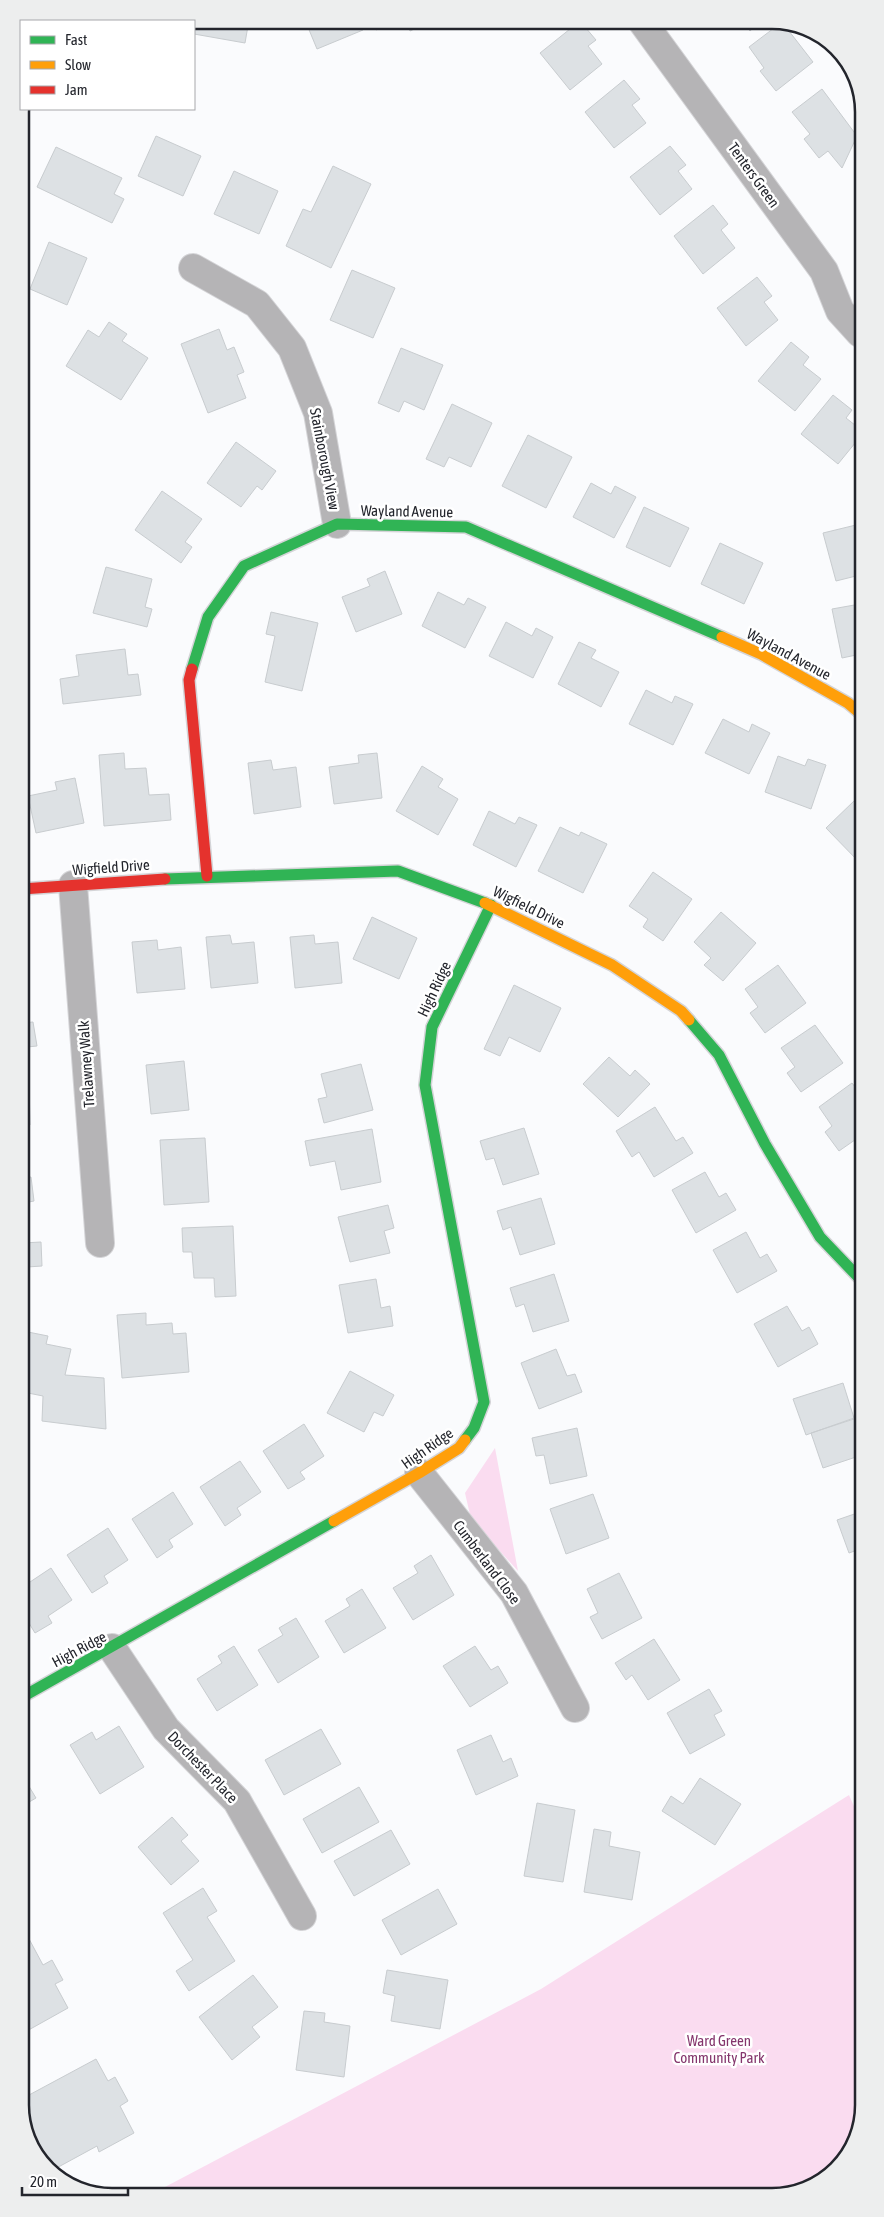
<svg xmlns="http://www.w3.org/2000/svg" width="884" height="2217" font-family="'Asap Condensed',sans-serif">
	<rect width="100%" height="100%" fill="#fafbfd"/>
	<!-- green -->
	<path fill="#fadcf0" d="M 495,1448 L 518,1571 L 471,1519 L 465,1493 Z
		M 849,1795 L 863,1827 L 864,2106 L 845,2161 L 802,2192 L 146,2197 L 541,1989 Z"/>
	<!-- building -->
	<path fill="#dde1e4" stroke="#c8cccf" d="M 185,20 L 249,20 L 245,43 L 194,34 L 194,21 Z
		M 305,20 L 359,20 L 363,30 L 317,49 Z
		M 371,20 L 397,20 L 376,30 Z
		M 406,20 L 434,20 L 410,31 Z
		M 730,20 L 762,20 L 750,31 L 743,22 L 736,28 Z
		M 580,21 L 596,40 L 588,46 L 602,64 L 570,90 L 540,53 Z
		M 782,22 L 813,62 L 776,91 L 760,71 L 764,68 L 749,47 Z
		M 624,80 L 640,99 L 632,105 L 646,123 L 614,148 L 585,112 Z
		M 822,89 L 857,136 L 842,168 L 828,151 L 819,158 L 804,139 L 810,134 L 792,112 Z
		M 156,136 L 201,156 L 183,196 L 138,176 Z
		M 670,146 L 686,165 L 678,171 L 692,189 L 660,215 L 630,177 Z
		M 56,147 L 122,178 L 114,194 L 124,199 L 112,223 L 37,187 Z
		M 333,166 L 371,184 L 331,268 L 286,246 L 303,209 L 311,212 Z
		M 234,171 L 278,191 L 259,234 L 214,214 Z
		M 713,205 L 728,224 L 721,230 L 735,248 L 703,274 L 674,236 Z
		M 49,242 L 87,258 L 67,305 L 30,289 Z
		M 352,270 L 395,288 L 373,338 L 330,320 Z
		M 757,277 L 772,296 L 764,302 L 778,320 L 746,346 L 717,308 Z
		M 109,322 L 127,334 L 122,341 L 148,358 L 121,400 L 66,366 L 88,330 L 99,337 Z
		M 219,329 L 227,350 L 234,347 L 244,372 L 237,375 L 246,398 L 208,413 L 181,344 Z
		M 791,342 L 809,357 L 803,365 L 821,379 L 795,411 L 758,381 Z
		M 401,348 L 443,365 L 424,410 L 404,401 L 399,412 L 378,403 Z
		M 833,395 L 852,410 L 846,418 L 860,429 L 860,437 L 838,464 L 801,434 Z
		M 452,404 L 492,423 L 471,467 L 449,457 L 444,467 L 426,459 Z
		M 528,435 L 572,457 L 546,508 L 502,486 Z
		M 236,442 L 276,471 L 262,490 L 257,486 L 241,507 L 207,483 Z
		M 591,483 L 611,494 L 615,486 L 636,497 L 614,538 L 573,517 Z
		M 162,491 L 202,519 L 185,542 L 192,547 L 181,563 L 135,530 Z
		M 644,507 L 689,528 L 670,567 L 626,547 Z
		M 860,524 L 860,575 L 836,581 L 823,533 Z
		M 720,543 L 763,563 L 744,604 L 701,584 Z
		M 106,567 L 152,579 L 145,607 L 152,609 L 147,627 L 93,613 Z
		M 385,571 L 402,614 L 356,632 L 342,597 L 370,586 L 367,579 Z
		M 438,592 L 464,605 L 468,598 L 486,607 L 465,648 L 422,626 Z
		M 860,604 L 861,654 L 842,658 L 832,609 Z
		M 271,612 L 318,623 L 302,691 L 265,682 L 275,636 L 266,634 Z
		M 506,622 L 532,636 L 536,628 L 553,637 L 533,678 L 489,656 Z
		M 579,642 L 596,650 L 591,658 L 619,672 L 601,707 L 558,684 Z
		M 125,649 L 128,675 L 138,674 L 141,695 L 63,704 L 60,679 L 79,676 L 76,655 Z
		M 646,690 L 672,703 L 675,696 L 693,704 L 673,745 L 629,724 Z
		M 723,719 L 749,732 L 752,724 L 770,733 L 749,774 L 705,753 Z
		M 124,753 L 125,769 L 146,768 L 149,795 L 169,794 L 171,820 L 104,826 L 99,755 Z
		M 377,753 L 382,798 L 334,804 L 329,767 L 359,763 L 358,755 Z
		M 778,756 L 805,766 L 808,759 L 826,765 L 811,809 L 765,792 Z
		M 271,760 L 273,770 L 296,767 L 301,807 L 254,814 L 248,763 Z
		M 422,766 L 443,779 L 438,787 L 458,799 L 438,835 L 396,811 Z
		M 75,778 L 84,823 L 36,833 L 28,796 L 57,790 L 55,782 Z
		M 855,800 L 861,806 L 861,864 L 826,828 Z
		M 489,811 L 515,824 L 519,817 L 537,825 L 516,867 L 473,845 Z
		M 560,827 L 579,836 L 581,832 L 607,844 L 583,893 L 538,871 Z
		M 653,872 L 692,899 L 663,941 L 643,927 L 648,919 L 629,906 Z
		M 721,912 L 756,943 L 723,981 L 704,965 L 711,958 L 694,942 Z
		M 372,917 L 417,938 L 399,979 L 353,959 Z
		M 230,935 L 232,944 L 254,942 L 258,983 L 211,988 L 206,937 Z
		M 314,935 L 315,944 L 338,942 L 342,983 L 295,988 L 290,937 Z
		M 157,940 L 158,950 L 181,947 L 185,989 L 137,993 L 132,942 Z
		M 778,965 L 806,1003 L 765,1033 L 750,1013 L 758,1007 L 745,989 Z
		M 514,985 L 561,1008 L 540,1052 L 509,1037 L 500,1056 L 484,1049 Z
		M 33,1022 L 37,1046 L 27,1047 L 29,1070 L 22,1071 L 22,1023 Z
		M 815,1025 L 843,1063 L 801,1092 L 787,1073 L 795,1067 L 781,1048 Z
		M 609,1057 L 630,1076 L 635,1070 L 650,1084 L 618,1117 L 583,1084 Z
		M 184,1061 L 189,1110 L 151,1114 L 146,1065 Z
		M 361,1064 L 373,1110 L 324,1123 L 318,1099 L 327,1097 L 321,1074 Z
		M 852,1083 L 862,1096 L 862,1135 L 839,1151 L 825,1132 L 832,1126 L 819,1107 Z
		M 22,1085 L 29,1085 L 30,1125 L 22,1125 Z
		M 655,1107 L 676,1141 L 683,1137 L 693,1153 L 654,1177 L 639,1152 L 632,1157 L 616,1131 Z
		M 524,1128 L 539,1174 L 503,1185 L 494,1158 L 486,1160 L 480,1141 Z
		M 372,1129 L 381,1182 L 341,1190 L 335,1161 L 310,1166 L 305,1141 Z
		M 205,1138 L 209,1202 L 164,1205 L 160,1140 Z
		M 705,1172 L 719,1197 L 726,1193 L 736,1210 L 696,1233 L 672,1190 Z
		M 31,1177 L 34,1201 L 24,1203 L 27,1225 L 23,1226 L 23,1178 Z
		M 541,1198 L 555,1244 L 520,1255 L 511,1227 L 503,1230 L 497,1211 Z
		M 388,1205 L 394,1228 L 384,1231 L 390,1253 L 350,1262 L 338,1217 Z
		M 233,1226 L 236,1296 L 215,1297 L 214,1278 L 194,1278 L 192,1252 L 183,1252 L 182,1228 Z
		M 746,1232 L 760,1258 L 767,1254 L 777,1271 L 737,1293 L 713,1250 Z
		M 41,1242 L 42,1266 L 27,1267 L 29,1292 L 23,1292 L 23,1243 Z
		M 554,1274 L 569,1321 L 533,1332 L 524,1304 L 516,1307 L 510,1288 Z
		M 376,1279 L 381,1308 L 390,1306 L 393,1326 L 348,1333 L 339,1285 Z
		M 787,1306 L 802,1331 L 809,1327 L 818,1344 L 778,1367 L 754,1324 Z
		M 146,1313 L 146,1325 L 172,1323 L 173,1334 L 186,1333 L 189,1372 L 122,1378 L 117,1315 Z
		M 23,1331 L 48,1336 L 46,1344 L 71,1349 L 65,1375 L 104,1378 L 106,1429 L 42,1421 L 43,1396 L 23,1392 Z
		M 556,1349 L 567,1376 L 575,1374 L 582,1392 L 539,1409 L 521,1363 Z
		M 350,1371 L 394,1395 L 383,1416 L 374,1412 L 364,1432 L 327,1413 Z
		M 843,1383 L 854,1418 L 806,1435 L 793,1399 Z
		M 860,1417 L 862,1424 L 862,1455 L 823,1468 L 811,1433 Z
		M 304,1424 L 324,1456 L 300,1472 L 305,1479 L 288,1489 L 263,1451 Z
		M 577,1428 L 587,1476 L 550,1484 L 544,1455 L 536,1456 L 532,1438 Z
		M 240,1461 L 261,1492 L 237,1508 L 241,1515 L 225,1526 L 200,1487 Z
		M 173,1492 L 193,1524 L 169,1540 L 173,1547 L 157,1558 L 132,1519 Z
		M 593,1494 L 609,1538 L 566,1554 L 550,1509 Z
		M 863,1511 L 863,1548 L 849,1553 L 837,1520 Z
		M 108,1528 L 128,1560 L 104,1576 L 108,1583 L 92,1593 L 67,1555 Z
		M 863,1548 L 863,1572 L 855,1551 Z
		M 431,1555 L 454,1595 L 413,1620 L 393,1588 L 418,1573 L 414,1566 Z
		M 51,1568 L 72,1600 L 48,1616 L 52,1623 L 35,1633 L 24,1615 L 24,1586 Z
		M 619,1573 L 642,1618 L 602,1639 L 590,1617 L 598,1613 L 587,1589 Z
		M 362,1589 L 386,1628 L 344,1653 L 325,1621 L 350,1606 L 346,1599 Z
		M 296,1618 L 319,1657 L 278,1683 L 258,1650 L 283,1635 L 279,1628 Z
		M 654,1639 L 680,1680 L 648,1700 L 632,1675 L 626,1680 L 615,1663 Z
		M 234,1646 L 258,1685 L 217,1711 L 197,1679 L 222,1663 L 218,1656 Z
		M 475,1646 L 491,1670 L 498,1666 L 508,1683 L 470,1707 L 443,1666 Z
		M 709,1689 L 722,1711 L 714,1715 L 725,1735 L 690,1754 L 667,1713 Z
		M 119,1726 L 144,1767 L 100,1794 L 70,1745 L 92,1732 L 96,1740 Z
		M 321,1729 L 341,1764 L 284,1795 L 265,1760 Z
		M 491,1735 L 503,1762 L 511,1758 L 518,1776 L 476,1795 L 457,1750 Z
		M 24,1778 L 36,1798 L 24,1805 Z
		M 700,1778 L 741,1804 L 715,1845 L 662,1811 L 671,1796 L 683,1804 Z
		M 359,1787 L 379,1822 L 322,1853 L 303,1819 Z
		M 537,1803 L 575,1810 L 563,1882 L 524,1876 Z
		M 172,1817 L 188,1835 L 181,1841 L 199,1861 L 171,1885 L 138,1847 Z
		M 594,1829 L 611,1832 L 609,1846 L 640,1852 L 632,1900 L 584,1892 Z
		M 391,1830 L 410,1864 L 354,1896 L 334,1861 Z
		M 203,1888 L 217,1911 L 207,1917 L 235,1961 L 189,1991 L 176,1971 L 193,1960 L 163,1913 Z
		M 438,1889 L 457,1924 L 401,1955 L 382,1920 Z
		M 28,1937 L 43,1965 L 52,1960 L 63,1980 L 55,1984 L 68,2008 L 25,2032 L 24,1939 Z
		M 387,1970 L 448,1980 L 440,2029 L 391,2021 L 395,1996 L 383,1993 Z
		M 253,1975 L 278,2007 L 252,2027 L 260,2037 L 232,2060 L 199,2017 Z
		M 304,2011 L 325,2013 L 324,2022 L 350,2026 L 344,2077 L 296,2070 Z
		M 96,2059 L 108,2081 L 115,2077 L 128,2101 L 120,2106 L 134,2133 L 99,2152 L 97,2146 L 51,2171 L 25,2135 L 25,2088 L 29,2095 Z"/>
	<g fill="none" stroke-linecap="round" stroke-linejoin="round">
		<defs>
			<path id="street" d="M 641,20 L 824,271 L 840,311 L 860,333
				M 193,268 L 257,304 L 292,348 L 318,413 L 337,524
				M 73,885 L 100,1243
				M 419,1473 L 514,1593 L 575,1708
				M 112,1648 L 166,1729 L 237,1801 L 302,1916"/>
			<path id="fast" d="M 192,669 L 208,617 L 244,566 L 337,524 L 466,527 L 722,637
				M 165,879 L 398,871 L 485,903
				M 689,1020 L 719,1055 L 765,1144 L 820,1237 L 862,1281
				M 465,1440 L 474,1428 L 484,1402 L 425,1085 L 432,1027 L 491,905
				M 24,1696 L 334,1521"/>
			<path id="slow" d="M 722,637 L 761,654 L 848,703 L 861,714
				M 485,903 L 612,965 L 681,1011 L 689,1020
				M 334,1521 L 419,1473 L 459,1448 L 465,1440"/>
			<path id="jam" d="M 192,669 L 189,680 L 207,876
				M 22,889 L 165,879"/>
		</defs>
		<!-- street casing -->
		<use href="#street" stroke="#d4d4d7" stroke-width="30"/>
		<!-- fast casing -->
		<use href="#fast" stroke="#d4d4d7" stroke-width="14"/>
		<!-- slow casing -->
		<use href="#slow" stroke="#d4d4d7" stroke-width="14"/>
		<!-- jam casing -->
		<use href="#jam" stroke="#d4d4d7" stroke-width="14"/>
		<!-- street -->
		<use href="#street" stroke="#b5b4b6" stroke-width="28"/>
		<!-- fast -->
		<use href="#fast" stroke="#30b455" stroke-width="11"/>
		<!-- slow -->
		<use href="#slow" stroke="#ff9f0a" stroke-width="11"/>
		<!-- jam -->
		<use href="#jam" stroke="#e5322d" stroke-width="11"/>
	</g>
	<g text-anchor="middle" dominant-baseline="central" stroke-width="5" stroke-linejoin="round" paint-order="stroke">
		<!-- street labels -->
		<g font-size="15" fill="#23252c" stroke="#fff">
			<text transform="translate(754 175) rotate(54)">Tenters Green</text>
			<text transform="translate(325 459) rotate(79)">Stainborough View</text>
			<text transform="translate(407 511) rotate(1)">Wayland Avenue</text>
			<text transform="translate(789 654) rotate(28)">Wayland Avenue</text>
			<text transform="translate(111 867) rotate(-4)">Wigfield Drive</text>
			<text transform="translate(529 907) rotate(26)">Wigfield Drive</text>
			<text transform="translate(434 989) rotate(-65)">High Ridge</text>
			<text transform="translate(86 1064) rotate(-94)">Trelawney Walk</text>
			<text transform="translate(427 1448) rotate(-35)">High Ridge</text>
			<text transform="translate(487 1562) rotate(53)">Cumberland Close</text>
			<text transform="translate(79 1649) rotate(-28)">High Ridge</text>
			<text transform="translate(203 1767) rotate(46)">Dorchester Place</text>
		</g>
		<!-- park labels -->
		<g font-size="15" fill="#84356c" stroke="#fff">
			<text x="719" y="2040">Ward Green<tspan x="719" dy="17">Community Park</tspan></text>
		</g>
	</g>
	<!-- crop -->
	<path d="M0 0H884V2217H0ZM112 29H772A83 83 0 0 1 855 112V2105A83 83 0 0 1 772 2188H112A83 83 0 0 1 29 2105V112A83 83 0 0 1 112 29Z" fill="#edeeee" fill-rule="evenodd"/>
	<path fill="none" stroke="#23252c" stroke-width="2.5" d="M112 29H772A83 83 0 0 1 855 112V2105A83 83 0 0 1 772 2188H112A83 83 0 0 1 29 2105V112A83 83 0 0 1 112 29Z"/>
	<!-- legend -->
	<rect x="20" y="20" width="175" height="90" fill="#ffffff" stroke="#a7a8ab"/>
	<rect x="30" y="36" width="25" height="8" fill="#30b455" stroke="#a7a8ab"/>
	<text x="65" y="45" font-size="15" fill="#23252c">Fast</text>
	<rect x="30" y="61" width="25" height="8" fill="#ff9f0a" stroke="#a7a8ab"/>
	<text x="65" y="70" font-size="15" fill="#23252c">Slow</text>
	<rect x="30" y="86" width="25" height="8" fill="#e5322d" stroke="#a7a8ab"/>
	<text x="65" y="95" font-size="15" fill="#23252c">Jam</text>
	<!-- scale -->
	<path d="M22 2187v8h106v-8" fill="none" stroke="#23252c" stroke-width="2.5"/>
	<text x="30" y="2187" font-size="15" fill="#23252c" stroke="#ffffff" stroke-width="4" paint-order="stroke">20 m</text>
</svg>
